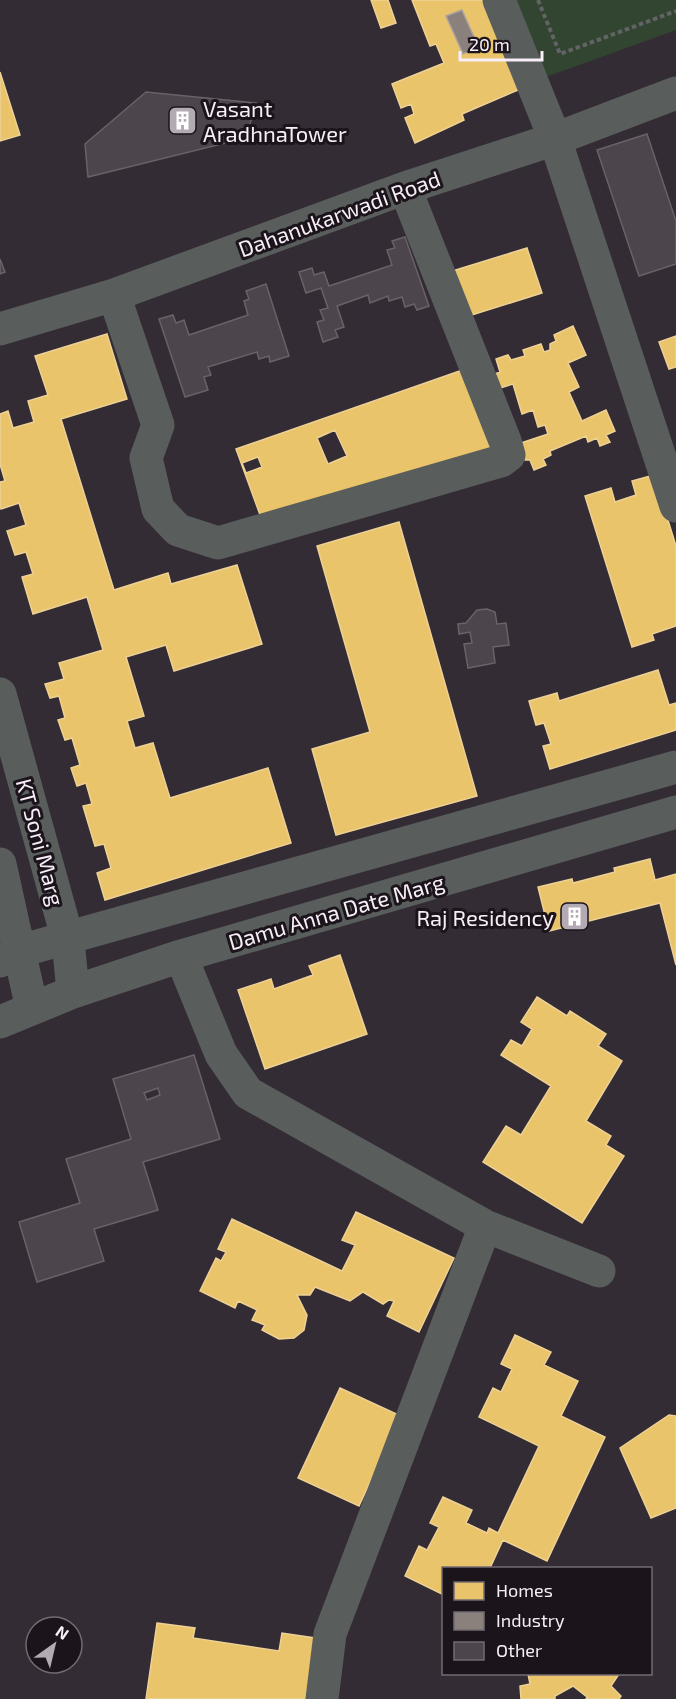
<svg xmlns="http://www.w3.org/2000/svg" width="676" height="1699" font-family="'Exo 2',sans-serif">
	<rect width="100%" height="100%" fill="#342c34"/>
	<!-- green -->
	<path fill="#314531" d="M 516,0 L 676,0 L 676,30 L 546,77 Z"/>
	<!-- homes -->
	<path fill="#e9c46a" stroke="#eed195" stroke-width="1.5" fill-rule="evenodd" d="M 371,0 L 388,0 L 396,23 L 381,28 Z
		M 412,0 L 484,0 L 518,90 L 462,114 L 464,120 L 415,143 L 405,118 L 414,114 L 411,104 L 401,108 L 392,84 L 444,63 L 436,44 L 430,46 Z
		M 0,72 L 20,135 L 0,141 Z
		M 527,248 L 542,293 L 462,318 L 449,272 Z
		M 573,326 L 586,355 L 568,363 L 579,387 L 569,392 L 582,421 L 606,410 L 615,431 L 606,435 L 610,442 L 600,446 L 597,438 L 588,442 L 586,436 L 550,451 L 551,455 L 543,459 L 546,465 L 534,470 L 530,460 L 525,460 L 518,444 L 548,434 L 545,425 L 538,427 L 533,410 L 522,414 L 513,384 L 500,388 L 495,374 L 500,372 L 496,359 L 508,355 L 511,360 L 525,356 L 523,350 L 541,344 L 544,352 L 550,350 L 550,344 L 556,341 L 554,335 Z
		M 107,334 L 127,399 L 61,419 L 114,590 L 168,573 L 171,584 L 237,565 L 262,644 L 174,671 L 166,645 L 126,657 L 144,716 L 127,721 L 135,748 L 153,743 L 170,798 L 268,768 L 291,843 L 105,900 L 97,873 L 111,868 L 104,844 L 95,846 L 83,806 L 92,804 L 86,783 L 77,786 L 71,768 L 80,765 L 72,738 L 65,740 L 58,720 L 65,718 L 59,696 L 50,698 L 45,684 L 64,679 L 59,663 L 103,650 L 87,597 L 33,614 L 22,577 L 33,574 L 26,552 L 15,555 L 7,531 L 26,525 L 19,503 L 1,509 L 0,506 L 0,482 L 5,481 L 0,464 L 0,414 L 8,411 L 13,428 L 34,422 L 28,401 L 48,395 L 35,356 Z
		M 676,336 L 676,367 L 669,369 L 659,342 Z
		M 474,366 L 505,451 L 263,523 L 236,449 ZM 335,430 L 347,456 L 328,464 L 317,438 ZM 258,457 L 262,467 L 246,473 L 242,463 Z
		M 654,475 L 676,546 L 676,626 L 652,634 L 654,640 L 632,647 L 585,496 L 611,488 L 615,502 L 636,495 L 632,481 Z
		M 399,522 L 477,796 L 336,835 L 312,749 L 370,732 L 317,546 Z
		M 658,670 L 669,705 L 676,703 L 676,730 L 550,769 L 543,746 L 551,744 L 544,723 L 536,725 L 529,701 L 557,693 L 559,701 Z
		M 650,859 L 655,880 L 676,874 L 676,965 L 660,903 L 549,931 L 538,887 L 572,879 L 573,883 L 615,872 L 614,868 Z
		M 340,955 L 367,1034 L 265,1069 L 238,990 L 271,979 L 274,989 L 313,975 L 309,966 Z
		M 537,997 L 567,1016 L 570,1011 L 606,1034 L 598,1046 L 622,1061 L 586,1121 L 611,1136 L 606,1145 L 624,1156 L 582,1223 L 483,1162 L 506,1126 L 521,1135 L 551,1086 L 501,1055 L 511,1040 L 522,1046 L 532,1029 L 521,1022 Z
		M 356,1212 L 454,1258 L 419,1332 L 387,1316 L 394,1301 L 389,1300 L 383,1304 L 363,1292 L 350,1301 L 315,1287 L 310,1295 L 297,1295 L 307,1315 L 304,1330 L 294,1338 L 279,1339 L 262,1330 L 265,1325 L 252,1320 L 257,1310 L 238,1301 L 235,1308 L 200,1291 L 216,1258 L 221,1261 L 226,1252 L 218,1249 L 232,1219 L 342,1271 L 355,1245 L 342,1240 Z
		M 515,1335 L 551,1352 L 544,1365 L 578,1381 L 561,1416 L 605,1437 L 547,1561 L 503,1540 L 490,1568 L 444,1568 L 444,1595 L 405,1576 L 419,1546 L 427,1550 L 439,1527 L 430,1523 L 443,1497 L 472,1510 L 466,1523 L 487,1533 L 489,1528 L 498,1533 L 539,1446 L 479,1417 L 493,1388 L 501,1392 L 512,1369 L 501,1364 Z
		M 340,1388 L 401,1416 L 359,1506 L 298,1478 Z
		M 669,1415 L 676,1416 L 676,1508 L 651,1518 L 620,1448 Z
		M 157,1623 L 195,1628 L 193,1638 L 279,1651 L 282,1633 L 315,1638 L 306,1699 L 146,1699 Z
		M 528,1674 L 619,1674 L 611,1686 L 621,1696 L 619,1699 L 586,1699 L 587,1697 L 573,1686 L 555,1696 L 555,1699 L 521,1699 L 520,1686 L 530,1684 Z"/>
	<!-- industry -->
	<path fill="#8a817c" stroke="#aba2a1" stroke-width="1.5" d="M 462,10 L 478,46 L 463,54 L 446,16 Z"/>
	<!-- building -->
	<path fill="#4c454c" stroke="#696269" stroke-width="1.5" fill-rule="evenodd" d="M 146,92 L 256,103 L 246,138 L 88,177 L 85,144 Z
		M 647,134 L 676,221 L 676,264 L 639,276 L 597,150 Z
		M 405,237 L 429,306 L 417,310 L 414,304 L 405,307 L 402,297 L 389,301 L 388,296 L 370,303 L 368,295 L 337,306 L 344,327 L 335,330 L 338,337 L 323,342 L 317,322 L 324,320 L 320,310 L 328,308 L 321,288 L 306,293 L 299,272 L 312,268 L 314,275 L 324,272 L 329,286 L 392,265 L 387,250 L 395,248 L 392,241 Z
		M 0,259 L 5,272 L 0,274 Z
		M 266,284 L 289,356 L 270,362 L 269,356 L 259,359 L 257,352 L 208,367 L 211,375 L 204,377 L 208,390 L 185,397 L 159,319 L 173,315 L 176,323 L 184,320 L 189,335 L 248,315 L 244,301 L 249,299 L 246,291 Z
		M 487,609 L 495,612 L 497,624 L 506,623 L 509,645 L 493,647 L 495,663 L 468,668 L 464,644 L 472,643 L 470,632 L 459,634 L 458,624 L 466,623 L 477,610 Z
		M 194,1055 L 220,1139 L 143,1162 L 158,1210 L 94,1229 L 104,1261 L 37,1282 L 19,1222 L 80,1203 L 66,1159 L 131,1139 L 113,1079 ZM 158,1088 L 160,1095 L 147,1100 L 144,1093 Z"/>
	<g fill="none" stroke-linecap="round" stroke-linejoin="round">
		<!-- path -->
		<path stroke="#626364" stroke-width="4" stroke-dasharray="4.5 3" stroke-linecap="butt" d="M 538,0 L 560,54 L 676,11"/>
		<!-- minor -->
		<path stroke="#595e5d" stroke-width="33" d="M 499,0 L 555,139 L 676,506
			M 114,295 L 158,425 L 146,458 L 158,509 L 178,530 L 218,543 L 501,461 L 509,455 L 505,441 L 405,188
			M 0,329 L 114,295 L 405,188 L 555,139 L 676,93
			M 0,694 L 68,940 L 73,992
			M 0,864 L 32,1009
			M 181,956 L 221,1054 L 248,1093 L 485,1226 L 599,1271
			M 0,961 L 20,951 L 676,767
			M 0,1022 L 73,992 L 181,956 L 676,812
			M 322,1699 L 330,1634 L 485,1226"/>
	</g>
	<!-- icons -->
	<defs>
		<symbol id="building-square" viewBox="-11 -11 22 22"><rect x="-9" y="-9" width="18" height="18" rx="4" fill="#b3aab3" stroke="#1b141b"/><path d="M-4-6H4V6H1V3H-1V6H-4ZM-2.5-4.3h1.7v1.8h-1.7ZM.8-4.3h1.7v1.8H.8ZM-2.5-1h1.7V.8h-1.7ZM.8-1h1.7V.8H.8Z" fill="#fff"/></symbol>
	</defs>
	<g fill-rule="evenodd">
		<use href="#building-square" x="166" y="104" width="33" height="33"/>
		<use href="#building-square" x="558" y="900" width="33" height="33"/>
	</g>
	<g text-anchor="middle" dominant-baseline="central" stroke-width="6" stroke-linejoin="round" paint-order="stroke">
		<!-- poi labels -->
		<g font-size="22" fill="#f8eef8" stroke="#1b141b" text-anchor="start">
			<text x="203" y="108">Vasant<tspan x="203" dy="25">AradhnaTower</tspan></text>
			<text x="554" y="917" text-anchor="end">Raj Residency</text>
		</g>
		<!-- street labels -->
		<g font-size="22" fill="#f8eef8" stroke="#1b141b">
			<text transform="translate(339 213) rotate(-20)">Dahanukarwadi Road</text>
			<text transform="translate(41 842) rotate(75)">KT Soni Marg</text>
			<text transform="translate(336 911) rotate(-16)">Damu Anna Date Marg</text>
		</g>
	</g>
	<!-- legend -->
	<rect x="442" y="1567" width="210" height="108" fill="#1b141b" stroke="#736b73" stroke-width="1.5"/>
	<rect x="454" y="1582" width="30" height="18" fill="#e9c46a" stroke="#736b73" stroke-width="1.5"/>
	<text x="496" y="1597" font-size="18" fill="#f8eef8">Homes</text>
	<rect x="454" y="1612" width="30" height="18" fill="#8a817c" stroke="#736b73" stroke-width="1.5"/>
	<text x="496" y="1627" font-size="18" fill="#f8eef8">Industry</text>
	<rect x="454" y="1642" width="30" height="18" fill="#4c454c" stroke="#736b73" stroke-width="1.5"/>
	<text x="496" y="1657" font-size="18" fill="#f8eef8">Other</text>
	<!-- north arrow -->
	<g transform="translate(54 1645) rotate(34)"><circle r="28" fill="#1b141b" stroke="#736b73" stroke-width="1.5"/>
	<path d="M0-4.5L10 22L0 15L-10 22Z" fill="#b3aab3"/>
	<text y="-9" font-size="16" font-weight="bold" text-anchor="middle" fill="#f8eef8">N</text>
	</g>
	<!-- scale -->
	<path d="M460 51v9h82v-9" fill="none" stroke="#f8eef8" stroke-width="3"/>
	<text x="469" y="51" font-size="18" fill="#f8eef8" stroke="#1b141b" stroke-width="4.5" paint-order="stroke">20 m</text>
</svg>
